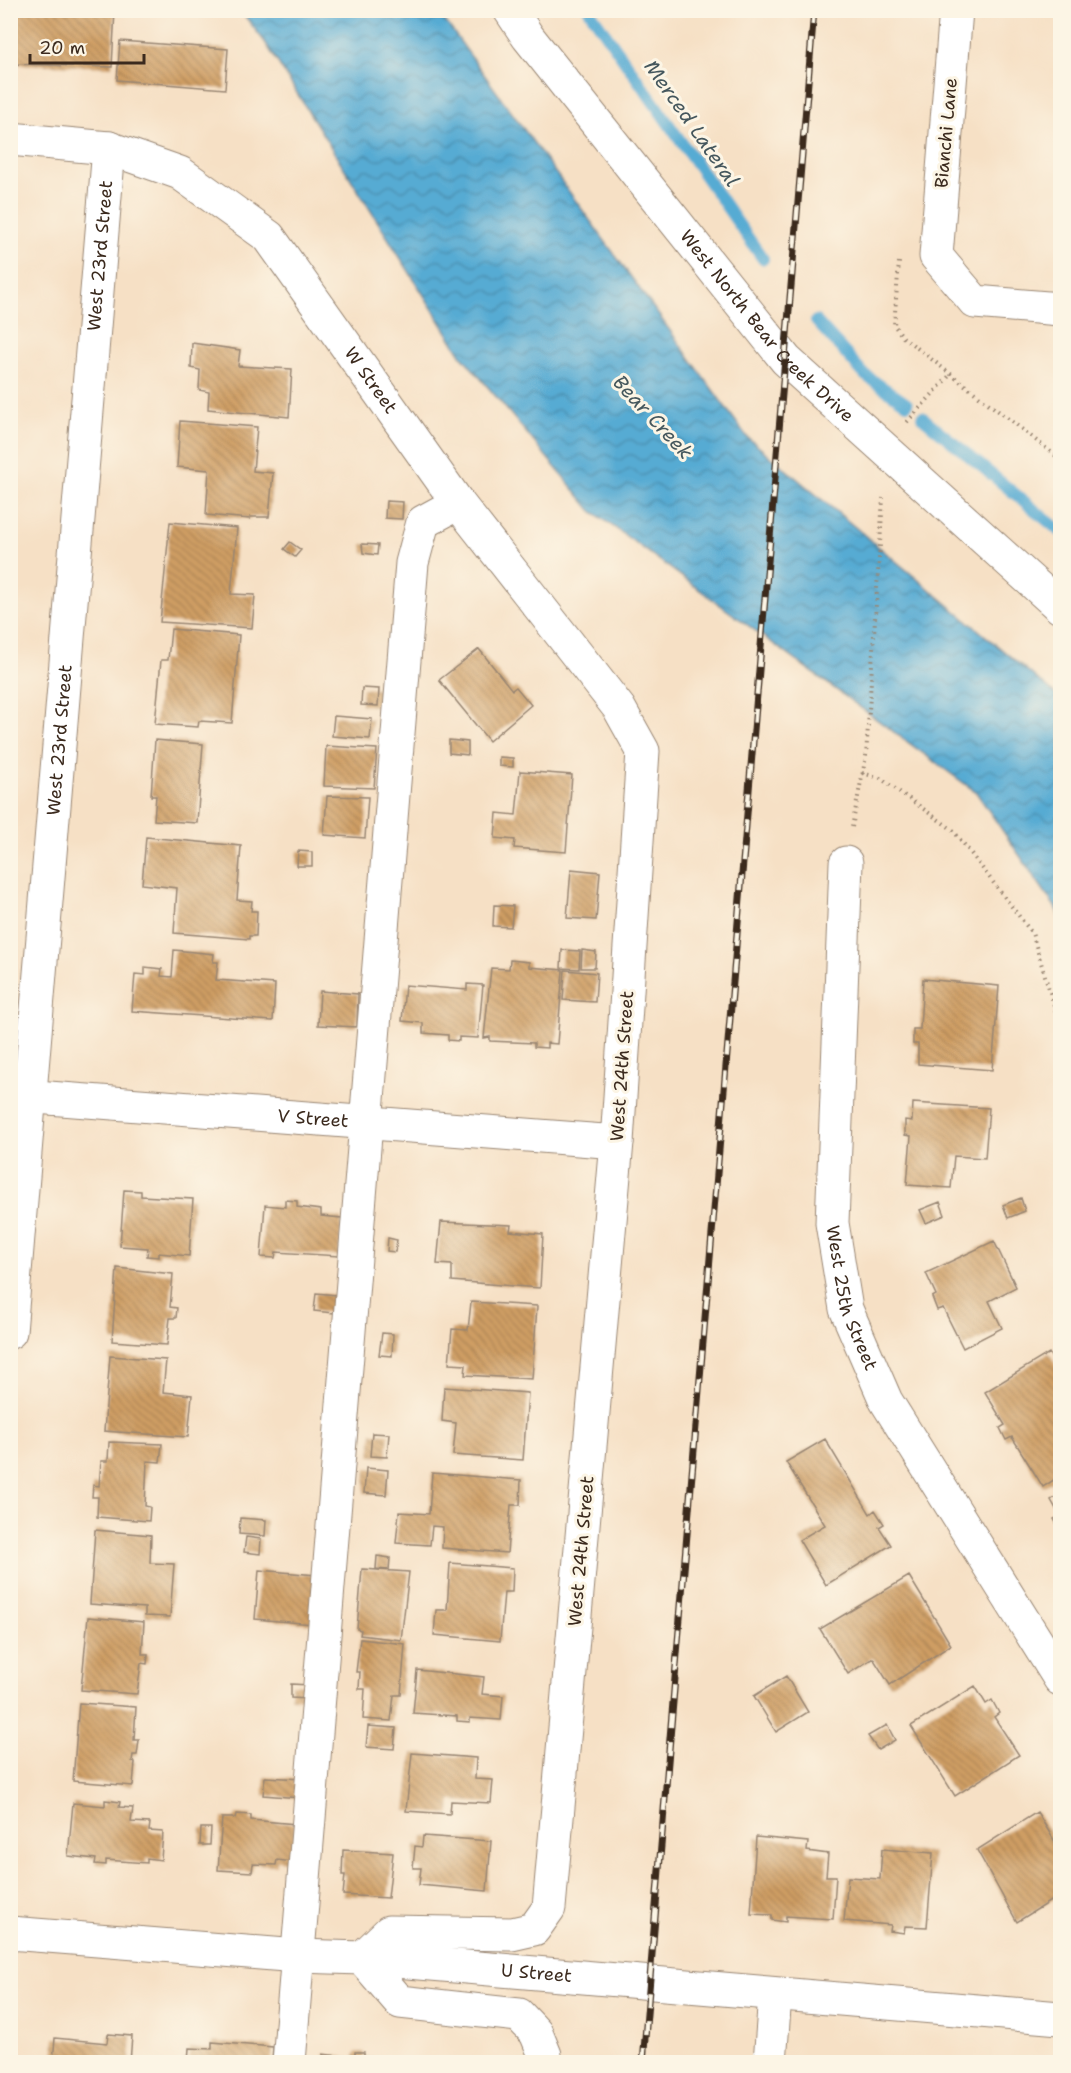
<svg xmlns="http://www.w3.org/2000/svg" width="1071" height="2073" font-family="'Shantell Sans',sans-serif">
	<defs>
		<pattern id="water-waves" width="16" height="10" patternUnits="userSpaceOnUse" patternTransform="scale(1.5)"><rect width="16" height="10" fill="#57abd3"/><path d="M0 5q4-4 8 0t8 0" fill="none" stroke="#498bab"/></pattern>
		<pattern id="building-back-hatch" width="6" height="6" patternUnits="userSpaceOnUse" patternTransform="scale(1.5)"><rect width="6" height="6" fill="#cf9e64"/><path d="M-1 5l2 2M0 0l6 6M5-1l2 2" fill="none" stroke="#a98152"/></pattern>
	</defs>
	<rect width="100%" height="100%" fill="#fcf5e5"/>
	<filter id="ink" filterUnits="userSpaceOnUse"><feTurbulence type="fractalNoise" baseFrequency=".0167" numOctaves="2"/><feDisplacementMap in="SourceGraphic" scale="12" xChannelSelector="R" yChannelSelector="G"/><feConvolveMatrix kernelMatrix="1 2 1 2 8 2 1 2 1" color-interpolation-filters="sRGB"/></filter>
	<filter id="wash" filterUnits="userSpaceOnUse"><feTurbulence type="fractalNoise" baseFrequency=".008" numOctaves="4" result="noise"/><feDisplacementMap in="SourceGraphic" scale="24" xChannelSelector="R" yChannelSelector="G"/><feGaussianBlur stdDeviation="1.35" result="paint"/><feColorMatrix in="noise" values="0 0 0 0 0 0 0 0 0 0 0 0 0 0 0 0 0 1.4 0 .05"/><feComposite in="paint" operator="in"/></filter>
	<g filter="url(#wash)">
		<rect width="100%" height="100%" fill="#f6e0c5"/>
		<!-- water -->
		<path fill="url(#water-waves)" stroke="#496a78" stroke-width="1.5" d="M 241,11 L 438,11 L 747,437 L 1055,694 L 1060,700 L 1060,919 L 1058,911 L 976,792 L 592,511 L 462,356 L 265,42 Z"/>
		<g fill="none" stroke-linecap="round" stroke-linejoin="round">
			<!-- stream -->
			<path stroke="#57abd3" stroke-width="12" d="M 589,10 L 763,259
				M 816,321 L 865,375 L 907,404
				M 922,417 L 1060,531"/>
		</g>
		<g id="blocks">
			<!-- building -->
			<path fill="url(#building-back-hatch)" d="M 10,10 L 115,10 L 112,67 L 10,64 Z
				M 120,41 L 228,49 L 225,89 L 117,80 Z
				M 192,343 L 240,350 L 238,366 L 292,369 L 289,417 L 208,409 L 209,392 L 199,390 L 200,370 L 191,368 Z
				M 180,421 L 257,427 L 253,471 L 273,473 L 269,517 L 250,517 L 250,519 L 206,515 L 209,470 L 177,467 Z
				M 386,501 L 403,502 L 402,519 L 385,518 Z
				M 170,522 L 237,528 L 231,594 L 255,595 L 252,628 L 160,622 Z
				M 290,542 L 301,550 L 295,557 L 284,549 Z
				M 362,544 L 378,545 L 377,555 L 363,553 Z
				M 171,629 L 239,635 L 232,723 L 199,721 L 198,727 L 155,724 L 161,660 L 168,660 Z
				M 479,649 L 512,690 L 516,687 L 531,705 L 489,741 L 439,680 Z
				M 362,688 L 379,689 L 378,706 L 361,705 Z
				M 334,716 L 372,719 L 370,739 L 332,736 Z
				M 155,740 L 203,744 L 197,823 L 154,820 L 156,796 L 151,796 Z
				M 449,740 L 468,742 L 468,755 L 449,753 Z
				M 326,746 L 377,749 L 374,788 L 324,786 Z
				M 499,757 L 513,758 L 513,767 L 499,766 Z
				M 520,771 L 572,775 L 566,852 L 514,848 L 515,840 L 495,838 L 497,813 L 516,815 Z
				M 327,796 L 368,797 L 365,838 L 324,835 Z
				M 146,837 L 241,846 L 237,900 L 252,901 L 251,911 L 257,911 L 256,936 L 249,936 L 249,939 L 174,933 L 177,888 L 142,884 Z
				M 298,851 L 312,852 L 312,866 L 297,866 Z
				M 571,869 L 600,872 L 596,920 L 567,918 Z
				M 494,905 L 513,906 L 511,927 L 493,926 Z
				M 174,950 L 214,954 L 213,962 L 218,962 L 216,980 L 275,984 L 273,1021 L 132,1011 L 135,974 L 145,975 L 145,967 L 162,969 L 161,976 L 172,977 Z
				M 562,950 L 580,951 L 579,969 L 561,968 Z
				M 582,950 L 596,952 L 595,968 L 581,968 Z
				M 510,960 L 529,962 L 529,967 L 563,970 L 557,1044 L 547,1043 L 547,1048 L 534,1047 L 534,1043 L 490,1041 L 490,1037 L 484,1038 L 491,968 L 509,969 Z
				M 565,970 L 597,973 L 595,1002 L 563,1000 Z
				M 923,979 L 999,986 L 992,1070 L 918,1064 L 918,1044 L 913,1044 L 913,1029 L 920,1029 Z
				M 467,984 L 483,985 L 478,1038 L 459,1037 L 459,1041 L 448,1040 L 448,1035 L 423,1033 L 423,1023 L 402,1021 L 405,985 L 467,990 Z
				M 320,991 L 358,994 L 357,1027 L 318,1025 Z
				M 913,1103 L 989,1108 L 985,1158 L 954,1156 L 951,1188 L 907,1185 L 911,1136 L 905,1135 L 905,1120 L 912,1121 Z
				M 124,1190 L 141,1191 L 141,1196 L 193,1199 L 189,1256 L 159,1253 L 159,1257 L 147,1256 L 148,1248 L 120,1246 Z
				M 1021,1198 L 1025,1211 L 1008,1218 L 1003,1205 Z
				M 285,1200 L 297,1201 L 297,1207 L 321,1210 L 321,1216 L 342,1218 L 339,1256 L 276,1252 L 275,1258 L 261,1257 L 265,1205 L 285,1207 Z
				M 940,1202 L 945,1215 L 926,1223 L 920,1210 Z
				M 441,1222 L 511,1225 L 510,1231 L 543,1234 L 540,1288 L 452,1281 L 452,1265 L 437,1264 Z
				M 388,1238 L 397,1240 L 395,1252 L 387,1251 Z
				M 994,1241 L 1016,1287 L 989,1301 L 1002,1328 L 963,1348 L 943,1308 L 937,1310 L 932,1297 L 936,1295 L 926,1273 Z
				M 117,1268 L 173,1274 L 170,1307 L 177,1308 L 176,1318 L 170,1318 L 167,1345 L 112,1341 Z
				M 316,1293 L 336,1295 L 334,1313 L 314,1311 Z
				M 471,1302 L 537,1306 L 532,1379 L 465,1375 L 466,1365 L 449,1364 L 452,1329 L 468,1330 Z
				M 382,1333 L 393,1334 L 392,1356 L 379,1355 Z
				M 1049,1353 L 1060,1373 L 1060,1423 L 1055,1426 L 1060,1434 L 1060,1476 L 1043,1487 L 1012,1437 L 1006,1440 L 1000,1428 L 1005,1425 L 985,1392 Z
				M 110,1356 L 166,1360 L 163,1392 L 192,1395 L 188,1437 L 104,1431 Z
				M 444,1387 L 528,1393 L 523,1460 L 453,1455 L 456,1423 L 442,1421 Z
				M 372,1433 L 389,1434 L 387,1457 L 370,1456 Z
				M 825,1439 L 870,1514 L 875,1510 L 884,1524 L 879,1527 L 891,1545 L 826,1585 L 799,1540 L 825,1525 L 786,1462 Z
				M 109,1442 L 162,1444 L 160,1462 L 147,1461 L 145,1506 L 150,1507 L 149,1521 L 97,1517 L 98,1497 L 92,1497 L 93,1485 L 99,1486 L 101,1461 L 108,1461 Z
				M 366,1468 L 388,1470 L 386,1495 L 364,1493 Z
				M 432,1473 L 521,1480 L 520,1505 L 511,1505 L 507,1553 L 442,1548 L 443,1527 L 432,1526 L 430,1545 L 396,1543 L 399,1512 L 429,1514 Z
				M 1060,1494 L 1060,1530 L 1054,1519 L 1060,1516 L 1051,1500 Z
				M 240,1518 L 266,1520 L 265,1536 L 239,1534 Z
				M 95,1530 L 151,1535 L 150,1563 L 174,1564 L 170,1617 L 145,1616 L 145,1608 L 90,1604 Z
				M 246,1537 L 261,1539 L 260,1554 L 244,1552 Z
				M 377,1556 L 390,1558 L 389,1570 L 376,1569 Z
				M 450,1563 L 513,1568 L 512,1592 L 504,1592 L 500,1641 L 434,1635 L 436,1610 L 447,1610 Z
				M 362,1569 L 409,1572 L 401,1640 L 360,1635 L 361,1630 L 357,1629 Z
				M 259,1570 L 316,1575 L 313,1624 L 255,1619 Z
				M 909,1576 L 951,1645 L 890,1685 L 873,1658 L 848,1674 L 820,1629 Z
				M 88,1617 L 144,1622 L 142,1654 L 148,1654 L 147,1664 L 141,1663 L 137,1694 L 81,1690 Z
				M 360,1639 L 405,1644 L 401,1695 L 394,1695 L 391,1721 L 363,1719 L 365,1689 L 359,1689 L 360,1672 L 356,1672 Z
				M 417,1670 L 484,1677 L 482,1694 L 503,1696 L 501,1720 L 470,1718 L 470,1722 L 457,1721 L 457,1716 L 413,1713 Z
				M 786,1676 L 808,1712 L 776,1732 L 754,1696 Z
				M 291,1684 L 309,1685 L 308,1699 L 291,1698 Z
				M 975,1686 L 986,1704 L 992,1700 L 999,1713 L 994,1717 L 1019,1755 L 955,1796 L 911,1726 Z
				M 79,1703 L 136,1707 L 134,1740 L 139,1740 L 137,1755 L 133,1755 L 132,1761 L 135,1762 L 133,1786 L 73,1781 Z
				M 887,1725 L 895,1740 L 878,1750 L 868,1736 Z
				M 368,1726 L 396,1728 L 394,1749 L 366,1747 Z
				M 412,1753 L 476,1758 L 475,1779 L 493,1780 L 491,1803 L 451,1801 L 450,1814 L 406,1811 Z
				M 265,1777 L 302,1779 L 300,1798 L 263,1795 Z
				M 105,1800 L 120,1802 L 119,1807 L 133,1808 L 131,1822 L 150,1823 L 149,1831 L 163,1832 L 161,1860 L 147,1858 L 147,1863 L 106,1860 L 106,1865 L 95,1864 L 96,1859 L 68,1856 L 73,1803 L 105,1806 Z
				M 1037,1812 L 1060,1850 L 1060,1895 L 1017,1922 L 977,1850 Z
				M 236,1814 L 251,1815 L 251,1820 L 296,1824 L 294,1862 L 277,1860 L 276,1865 L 253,1864 L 252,1872 L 218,1870 L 222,1818 L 235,1818 Z
				M 201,1828 L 211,1828 L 210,1845 L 200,1845 Z
				M 423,1836 L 491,1841 L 487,1891 L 419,1885 L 421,1868 L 413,1868 L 415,1846 L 422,1847 Z
				M 756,1837 L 808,1842 L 807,1851 L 828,1854 L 826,1876 L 836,1876 L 833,1919 L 786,1916 L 786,1922 L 772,1920 L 772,1915 L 751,1914 Z
				M 882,1849 L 933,1853 L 927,1927 L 905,1926 L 904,1933 L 890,1931 L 891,1925 L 844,1921 L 848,1877 L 880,1879 Z
				M 343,1850 L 393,1853 L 388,1898 L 343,1895 L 345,1875 L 342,1875 Z
				M 108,2034 L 132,2036 L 130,2062 L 53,2062 L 55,2038 L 107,2043 Z
				M 212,2042 L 273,2047 L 272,2062 L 182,2062 L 182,2060 L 188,2061 L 189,2048 L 212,2049 Z
				M 355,2052 L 364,2052 L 364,2058 L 374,2058 L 374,2062 L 323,2062 L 323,2054 L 354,2058 Z"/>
		</g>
	</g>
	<g filter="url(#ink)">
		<use href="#blocks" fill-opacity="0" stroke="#988572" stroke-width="1.5"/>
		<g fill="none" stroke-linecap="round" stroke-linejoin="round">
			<defs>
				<g id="minor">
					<path id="s1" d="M 510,10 L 528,37 L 786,360 L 1060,607"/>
					<path d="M 956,10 L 936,256 L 975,302 L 1060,309"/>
					<path id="s2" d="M 10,139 L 109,148 L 180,173 L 269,237 L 458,503 L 619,708 L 643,751 L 617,1142 L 549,1908 L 534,1929 L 512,1934 L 389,1932 L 362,1958 L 400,2002 L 519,2015 L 536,2033 L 545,2055 L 544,2062"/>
					<path id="s3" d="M 846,863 L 832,1223 L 846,1309 L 886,1401 L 1060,1679"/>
					<path id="s4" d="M 10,1095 L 617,1142"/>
					<path id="s5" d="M 10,1332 L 109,148"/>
					<path id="s6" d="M 10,1933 L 298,1956 L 362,1958 L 1060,2018"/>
					<path d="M 289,2062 L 412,563 L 423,522 L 458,503"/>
					<path d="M 770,2062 L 775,1995"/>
				</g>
			</defs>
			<!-- minor casing -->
			<use href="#minor" stroke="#988572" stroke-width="35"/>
			<!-- path -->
			<path stroke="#988572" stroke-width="4" stroke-dasharray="1.5 4.5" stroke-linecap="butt" d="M 899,262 L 894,325 L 903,337 L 1060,459
				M 907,422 L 951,374
				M 862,773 L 880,778 L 953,830 L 1032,933 L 1060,1025
				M 852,827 L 866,756 L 883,498"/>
			<!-- minor -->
			<use href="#minor" stroke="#fff" stroke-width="33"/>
			<defs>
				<path id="rail" d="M 643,2062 L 814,10"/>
			</defs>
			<!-- rail casing -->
			<use href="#rail" stroke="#3b2a1e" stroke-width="7"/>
			<!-- rail -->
			<use href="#rail" stroke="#fcf5e5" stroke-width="4.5" stroke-dasharray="14" stroke-linecap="butt"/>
		</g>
	</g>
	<g text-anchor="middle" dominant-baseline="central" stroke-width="6" stroke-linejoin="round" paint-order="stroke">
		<!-- street labels -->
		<g font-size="18" fill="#3b2a1e" stroke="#fcf5e5">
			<text transform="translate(946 133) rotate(-85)">Bianchi Lane</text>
			<text stroke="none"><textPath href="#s5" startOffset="1080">West 23rd Street</textPath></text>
			<text stroke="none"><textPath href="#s1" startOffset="408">West North Bear Creek Drive</textPath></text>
			<text stroke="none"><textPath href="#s2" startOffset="460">W Street</textPath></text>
			<text stroke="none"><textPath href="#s5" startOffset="594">West 23rd Street</textPath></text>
			<text transform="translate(622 1066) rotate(-86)">West 24th Street</text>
			<text stroke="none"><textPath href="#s4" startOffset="304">V Street</textPath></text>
			<text stroke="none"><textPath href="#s3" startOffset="438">West 25th Street</textPath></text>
			<text transform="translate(581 1551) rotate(-85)">West 24th Street</text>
			<text stroke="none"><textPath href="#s6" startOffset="528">U Street</textPath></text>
		</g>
		<!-- water labels -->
		<g font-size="20" font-style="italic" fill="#45575d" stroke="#fcf5e5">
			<text transform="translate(692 123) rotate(55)">Merced Lateral</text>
			<text transform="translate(653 417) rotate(47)">Bear Creek</text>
		</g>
	</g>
	<!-- margin -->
	<rect width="1071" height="2073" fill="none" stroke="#fcf5e5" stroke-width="36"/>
	<!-- scale -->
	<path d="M30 54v9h114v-9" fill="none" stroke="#3b2a1e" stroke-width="3"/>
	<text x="39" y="54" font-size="18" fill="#3b2a1e" stroke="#fcf5e5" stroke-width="4.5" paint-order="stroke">20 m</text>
</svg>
